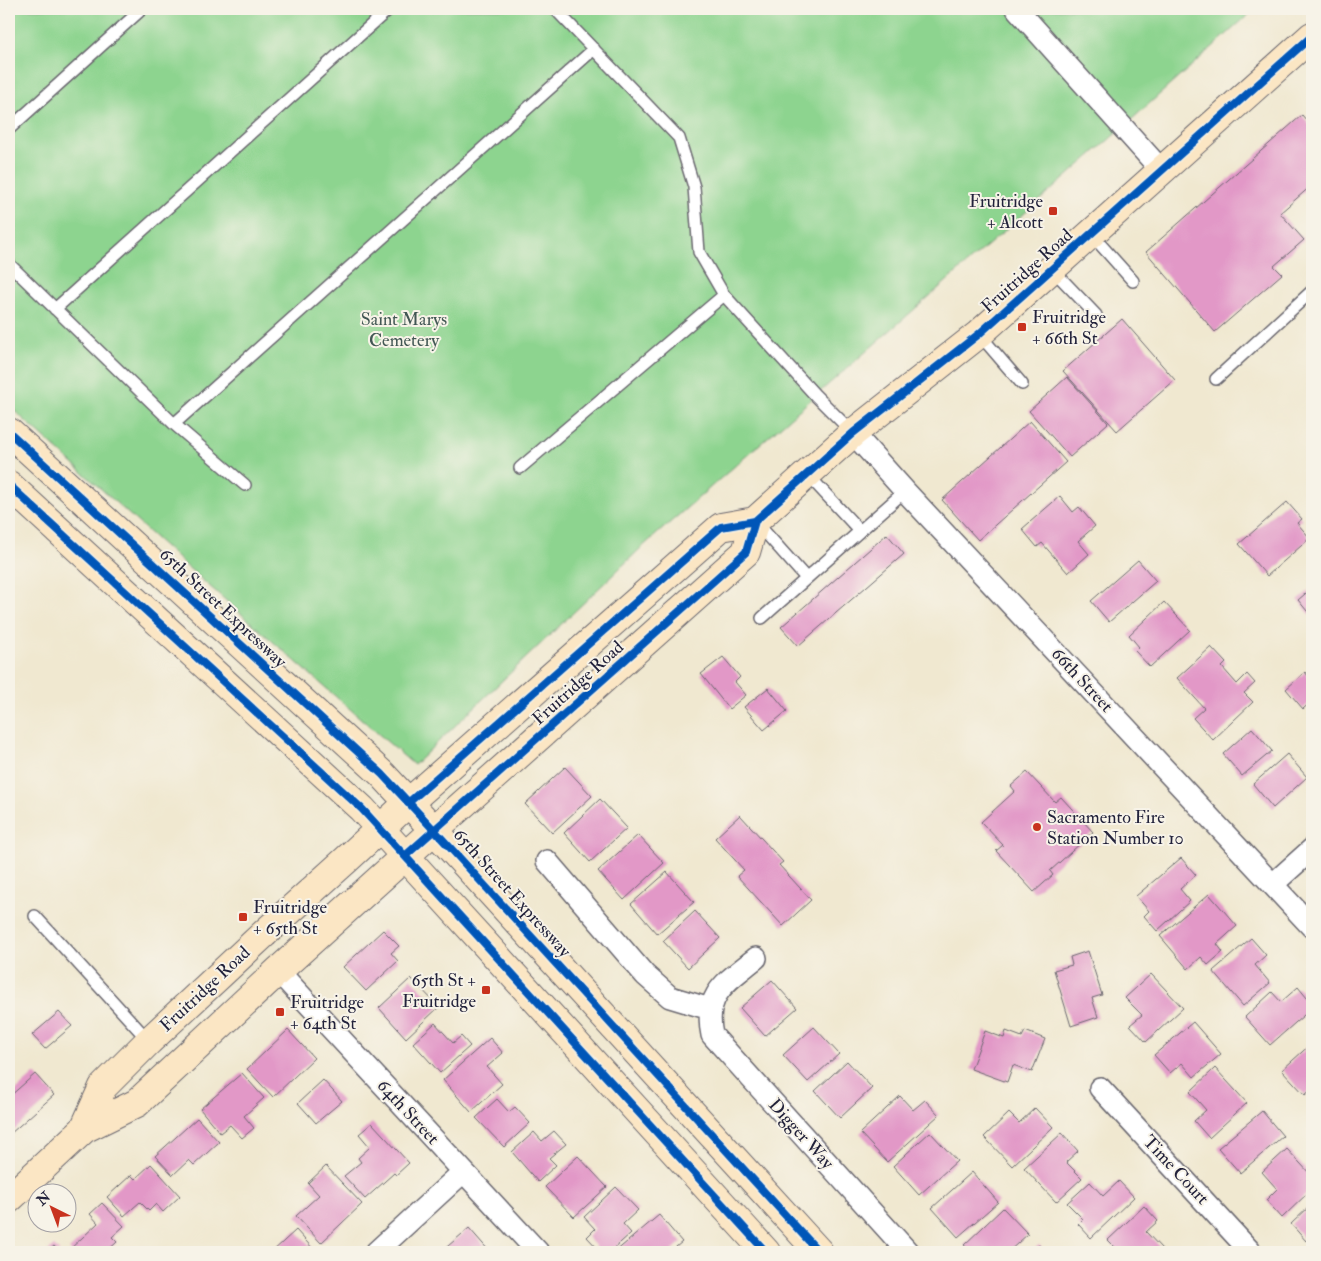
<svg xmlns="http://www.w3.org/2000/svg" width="1321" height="1261" font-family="'IM FELL Double Pica',serif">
	<rect width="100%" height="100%" fill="#f7f3e8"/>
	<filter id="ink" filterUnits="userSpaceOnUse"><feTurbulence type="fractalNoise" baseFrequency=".02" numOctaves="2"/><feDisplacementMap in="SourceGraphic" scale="10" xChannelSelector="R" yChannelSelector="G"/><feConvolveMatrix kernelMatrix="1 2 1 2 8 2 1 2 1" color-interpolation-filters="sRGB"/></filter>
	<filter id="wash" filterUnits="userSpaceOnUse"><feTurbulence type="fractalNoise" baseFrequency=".0096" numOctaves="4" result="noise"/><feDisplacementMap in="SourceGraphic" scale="20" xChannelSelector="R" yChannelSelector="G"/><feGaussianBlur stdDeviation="1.12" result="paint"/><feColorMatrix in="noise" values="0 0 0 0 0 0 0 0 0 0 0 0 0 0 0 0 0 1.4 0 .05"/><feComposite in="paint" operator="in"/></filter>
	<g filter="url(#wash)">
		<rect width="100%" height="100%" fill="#f0e8d0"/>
		<!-- green -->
		<path fill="#8dd48f" stroke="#587b65" d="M 9,9 L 1255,9 L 1112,137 L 642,547 L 414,765 L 183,563 L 9,406 Z"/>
		<g id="blocks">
			<!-- building -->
			<path fill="#e298c7" d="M 1302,115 L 1312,127 L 1312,185 L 1280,213 L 1304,240 L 1274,266 L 1282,274 L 1215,332 L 1146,252 Z
				M 1122,319 L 1175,380 L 1117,431 L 1063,371 Z
				M 1067,377 L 1108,423 L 1070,457 L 1029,411 Z
				M 1030,421 L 1066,462 L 978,540 L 942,500 Z
				M 1060,496 L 1073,512 L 1079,507 L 1095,526 L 1078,541 L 1089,554 L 1068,573 L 1042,543 L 1037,547 L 1022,529 Z
				M 1287,502 L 1302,519 L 1297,523 L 1310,538 L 1267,576 L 1239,544 Z
				M 887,534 L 904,554 L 798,646 L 781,627 Z
				M 1138,560 L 1156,581 L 1109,622 L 1091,601 Z
				M 1312,588 L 1312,617 L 1298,600 Z
				M 1164,602 L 1190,630 L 1150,667 L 1135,651 L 1139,647 L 1129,635 Z
				M 1211,647 L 1226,663 L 1222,667 L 1237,684 L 1247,674 L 1255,683 L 1244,693 L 1253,702 L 1213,740 L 1193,718 L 1204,708 L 1177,678 Z
				M 723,657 L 740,677 L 735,682 L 746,695 L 729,709 L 701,674 Z
				M 1305,672 L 1312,681 L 1312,701 L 1303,709 L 1286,689 Z
				M 768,688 L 787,711 L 764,730 L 744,707 Z
				M 1252,728 L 1272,751 L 1242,776 L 1223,754 Z
				M 1287,754 L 1307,777 L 1273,808 L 1253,784 Z
				M 565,767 L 592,796 L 552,833 L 525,804 Z
				M 1027,772 L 1055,802 L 1061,797 L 1093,832 L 1050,871 L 1053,875 L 1034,892 L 996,851 L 1003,845 L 981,822 L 1015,791 L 1011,786 Z
				M 600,799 L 627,828 L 590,862 L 564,833 Z
				M 740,815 L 783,862 L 779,865 L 811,900 L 783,926 L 737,876 L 744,870 L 715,838 Z
				M 638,835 L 664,863 L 624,900 L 598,871 Z
				M 1181,858 L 1196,875 L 1180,889 L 1190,901 L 1157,931 L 1144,916 L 1149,911 L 1136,896 Z
				M 667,872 L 694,902 L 657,934 L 631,904 Z
				M 1209,894 L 1237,926 L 1217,944 L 1223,952 L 1208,965 L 1201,957 L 1188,969 L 1160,936 Z
				M 695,911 L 720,938 L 688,968 L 663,941 Z
				M 383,930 L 399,946 L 391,953 L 398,961 L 366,991 L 343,967 Z
				M 1251,938 L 1266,955 L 1255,965 L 1270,983 L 1243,1006 L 1213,971 Z
				M 1088,951 L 1102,995 L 1092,998 L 1098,1017 L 1071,1026 L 1054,970 L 1072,965 L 1070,957 Z
				M 1151,974 L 1183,1008 L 1146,1042 L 1130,1025 L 1142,1015 L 1125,998 Z
				M 411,978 L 439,1007 L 406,1038 L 379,1008 Z
				M 772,980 L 797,1008 L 765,1036 L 740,1008 Z
				M 1298,987 L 1312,1004 L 1312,1008 L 1270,1045 L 1245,1017 L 1272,992 L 1281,1002 Z
				M 59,1012 L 72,1026 L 45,1049 L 32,1035 Z
				M 1193,1022 L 1221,1054 L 1194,1077 L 1182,1063 L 1170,1073 L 1154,1055 Z
				M 435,1023 L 453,1043 L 461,1036 L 470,1046 L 440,1073 L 413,1043 Z
				M 814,1027 L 839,1054 L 808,1082 L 783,1055 Z
				M 288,1030 L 314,1058 L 273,1097 L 247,1069 Z
				M 985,1031 L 1004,1038 L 1006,1031 L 1022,1037 L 1025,1031 L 1045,1039 L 1032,1072 L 1013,1065 L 1007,1082 L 971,1069 Z
				M 490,1038 L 503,1053 L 487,1067 L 502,1084 L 471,1112 L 443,1080 Z
				M 1312,1043 L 1312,1089 L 1305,1095 L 1282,1070 Z
				M 847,1061 L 872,1088 L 840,1118 L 815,1091 Z
				M 1215,1068 L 1247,1103 L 1209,1138 L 1194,1121 L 1206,1110 L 1190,1092 Z
				M 242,1073 L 264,1098 L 244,1116 L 254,1128 L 242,1138 L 230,1125 L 220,1133 L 200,1109 Z
				M 35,1074 L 54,1095 L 10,1134 L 9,1097 Z
				M 323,1080 L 342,1101 L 316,1123 L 298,1103 Z
				M 900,1096 L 913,1110 L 925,1100 L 939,1115 L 887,1162 L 860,1133 Z
				M 497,1099 L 509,1112 L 515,1107 L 530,1123 L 504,1147 L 476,1118 Z
				M 1035,1108 L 1053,1127 L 1012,1166 L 984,1137 L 1009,1113 L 1019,1123 Z
				M 1262,1111 L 1283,1136 L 1240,1173 L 1218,1148 Z
				M 197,1118 L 219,1142 L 194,1165 L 189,1160 L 173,1175 L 155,1156 Z
				M 372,1123 L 409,1163 L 396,1175 L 394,1173 L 365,1199 L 344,1176 L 361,1162 L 358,1158 L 370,1147 L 359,1134 Z
				M 554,1131 L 566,1144 L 549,1158 L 556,1165 L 538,1182 L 512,1152 L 534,1132 L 542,1141 Z
				M 930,1132 L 957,1161 L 919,1195 L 893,1166 Z
				M 1062,1133 L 1078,1151 L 1066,1162 L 1082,1178 L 1056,1202 L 1024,1168 Z
				M 1287,1149 L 1312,1176 L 1312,1189 L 1282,1218 L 1266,1200 L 1277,1189 L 1262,1172 Z
				M 578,1156 L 607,1187 L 574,1217 L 545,1187 Z
				M 151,1164 L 180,1196 L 163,1212 L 156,1204 L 149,1211 L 140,1202 L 124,1216 L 107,1197 L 131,1175 L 135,1179 Z
				M 326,1166 L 362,1204 L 321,1243 L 296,1216 L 319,1195 L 308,1183 Z
				M 972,1172 L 998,1202 L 958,1237 L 932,1208 Z
				M 1119,1181 L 1134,1197 L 1091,1238 L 1078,1224 L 1083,1219 L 1067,1203 L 1090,1182 L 1103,1196 Z
				M 616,1187 L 638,1210 L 623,1224 L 631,1233 L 610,1252 L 601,1252 L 587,1237 L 595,1229 L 584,1217 Z
				M 102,1203 L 124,1226 L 112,1237 L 117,1242 L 106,1252 L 72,1252 L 69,1250 L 98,1223 L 90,1214 Z
				M 1312,1204 L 1312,1235 L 1306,1241 L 1291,1224 Z
				M 1144,1206 L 1158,1221 L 1146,1232 L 1162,1249 L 1159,1252 L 1120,1252 L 1108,1240 Z
				M 1003,1208 L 1028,1234 L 1008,1252 L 972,1252 L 964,1245 Z
				M 659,1215 L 682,1242 L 670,1252 L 615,1252 Z
				M 469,1228 L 490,1252 L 441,1252 Z
				M 296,1230 L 315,1251 L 313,1252 L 272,1252 Z
				M 1039,1245 L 1046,1252 L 1031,1252 Z
				M 54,1246 L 60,1252 L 47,1252 Z"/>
		</g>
	</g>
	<g filter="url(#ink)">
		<use href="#blocks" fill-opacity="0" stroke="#6a676f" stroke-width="1"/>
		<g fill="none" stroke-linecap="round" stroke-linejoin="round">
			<defs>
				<path id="service" d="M 555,9 L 679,138 L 694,187 L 699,252 L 724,295 L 815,395 L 853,433
					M 9,129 L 142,9
					M 1091,234 L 1133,281
					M 9,264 L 174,424 L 245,485
					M 1052,269 L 1096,315
					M 55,309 L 389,9
					M 979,334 L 1022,384
					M 1216,379 L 1312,291
					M 174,424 L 594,49
					M 520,468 L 724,295
					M 807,474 L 860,531
					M 755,521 L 806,578
					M 762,618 L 905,491
					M 35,916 L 149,1041"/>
				<path id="minor" d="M 1017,9 L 1162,171
					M 853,433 L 905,491 L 1312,927
					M 547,861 L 645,975 L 670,997 L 710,1009
					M 1273,884 L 1312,849
					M 756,958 C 728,981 703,993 712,1035 L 908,1252
					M 278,971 L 538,1252
					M 1100,1088 L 1251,1252
					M 376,1252 L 463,1172"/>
				<path id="secondary" d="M 9,432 L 382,774 L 434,830 L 819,1252
					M 9,485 L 362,809 L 766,1252
					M 84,1129 L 103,1087 L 149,1041 L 267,931 L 346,860 L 408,803 L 721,527 L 755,521 L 853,433 L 979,334 L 1312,36
					M 9,1199 L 84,1129 L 137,1103 L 278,971 L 434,830 L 746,552 L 755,521"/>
			</defs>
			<!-- service casing -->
			<use href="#service" stroke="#6a676f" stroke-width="14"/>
			<!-- minor casing -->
			<use href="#minor" stroke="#6a676f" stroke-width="24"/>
			<!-- secondary casing -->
			<use href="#secondary" stroke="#6a676f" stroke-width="30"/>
			<!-- service -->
			<use href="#service" stroke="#fff" stroke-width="11"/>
			<!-- minor -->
			<use href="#minor" stroke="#fff" stroke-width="21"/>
			<!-- secondary -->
			<use href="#secondary" stroke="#fbe6c4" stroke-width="28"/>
			<defs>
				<path id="cycleway" d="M 9,432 L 382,774 L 434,830 L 819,1252
					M 9,485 L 362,809 L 766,1252
					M 408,803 L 721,527 L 755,521 L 853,433 L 979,334 L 1312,36
					M 405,856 L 746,552 L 755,521"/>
			</defs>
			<!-- cycleway casing -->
			<use href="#cycleway" stroke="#f7f3e8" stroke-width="11"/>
			<!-- cycleway -->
			<use href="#cycleway" stroke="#0057b8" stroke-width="8"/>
		</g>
	</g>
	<!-- markers -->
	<g fill="#c8321e" stroke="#f7f3e8" stroke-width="2">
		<rect x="1048" y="206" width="10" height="10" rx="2.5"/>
		<rect x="1017" y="322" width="10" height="10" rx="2.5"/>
		<circle cx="1037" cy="827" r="5"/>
		<rect x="238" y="912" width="10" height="10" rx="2.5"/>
		<rect x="481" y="985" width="10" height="10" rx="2.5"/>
		<rect x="275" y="1007" width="10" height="10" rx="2.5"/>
	</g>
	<g text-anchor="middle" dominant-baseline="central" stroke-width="4" stroke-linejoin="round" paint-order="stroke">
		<!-- poi labels -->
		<g font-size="18" fill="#22223b" stroke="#f7f3e8" text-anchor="start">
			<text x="1043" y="201" text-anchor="end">Fruitridge<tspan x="1043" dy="21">+ Alcott</tspan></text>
			<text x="1032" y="317">Fruitridge<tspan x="1032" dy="21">+ 66th St</tspan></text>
			<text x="1047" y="817">Sacramento Fire<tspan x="1047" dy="21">Station Number 10</tspan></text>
			<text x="253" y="907">Fruitridge<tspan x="253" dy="21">+ 65th St</tspan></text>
			<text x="476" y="980" text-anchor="end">65th St +<tspan x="476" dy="21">Fruitridge</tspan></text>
			<text x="290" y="1002">Fruitridge<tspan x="290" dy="21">+ 64th St</tspan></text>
		</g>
		<!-- street labels -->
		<g font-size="18" fill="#22223b" stroke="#f7f3e8">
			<text transform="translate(1027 271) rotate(-42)">Fruitridge Road</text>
			<text transform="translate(223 608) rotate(43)">65th Street Expressway</text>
			<text transform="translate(1082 680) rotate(47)">66th Street</text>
			<text transform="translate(578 683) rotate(-42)">Fruitridge Road</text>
			<text transform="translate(512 893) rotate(48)">65th Street Expressway</text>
			<text transform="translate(205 989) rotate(-43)">Fruitridge Road</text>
			<text transform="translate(408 1112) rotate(47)">64th Street</text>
			<text transform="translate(801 1134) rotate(48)">Digger Way</text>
			<text transform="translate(1176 1170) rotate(47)">Time Court</text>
		</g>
		<!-- park labels -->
		<g font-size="18" fill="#425754" stroke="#f7f3e8">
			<text x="404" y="319">Saint Marys<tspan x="404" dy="21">Cemetery</tspan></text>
		</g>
	</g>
	<!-- margin -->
	<rect width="1321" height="1261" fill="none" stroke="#f7f3e8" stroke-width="30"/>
	<!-- north arrow -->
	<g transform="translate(52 1208) rotate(318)"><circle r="24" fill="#f7f3e8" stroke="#a29fa3"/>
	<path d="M0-4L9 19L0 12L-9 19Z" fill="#c8321e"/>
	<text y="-8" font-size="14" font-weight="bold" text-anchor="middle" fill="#22223b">N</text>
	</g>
</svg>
